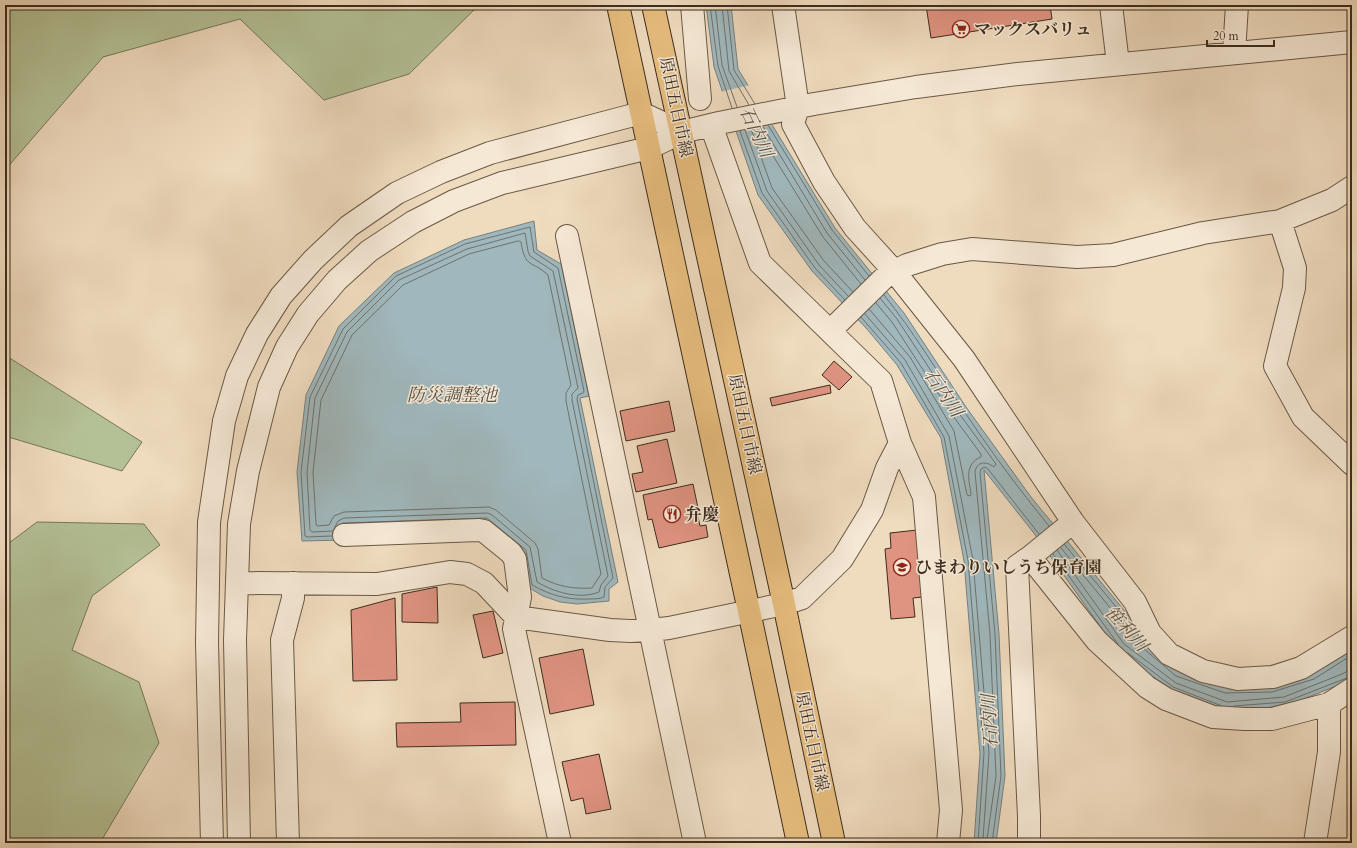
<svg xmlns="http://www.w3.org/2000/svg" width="1357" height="848" font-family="Cardo,'Noto Serif JP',serif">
	<rect width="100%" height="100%" fill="#efdbbe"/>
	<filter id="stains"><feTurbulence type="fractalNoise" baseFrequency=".005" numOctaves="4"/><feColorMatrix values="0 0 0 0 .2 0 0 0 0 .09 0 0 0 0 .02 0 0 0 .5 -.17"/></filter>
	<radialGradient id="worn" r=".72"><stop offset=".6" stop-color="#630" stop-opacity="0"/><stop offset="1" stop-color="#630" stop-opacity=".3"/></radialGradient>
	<!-- green -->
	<path fill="#b4c196" stroke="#78775a" d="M 5,5 L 479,5 L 409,74 L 324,100 L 240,19 L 103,57 L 5,170 Z
		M 5,355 L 142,442 L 122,471 L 5,436 Z
		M 37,522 L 144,524 L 160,545 L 92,596 L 72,650 L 139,682 L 159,743 L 100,843 L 5,843 L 5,546 Z"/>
	<!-- water -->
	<path fill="#a0b8bd" stroke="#78807e" d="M 706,5 L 731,5 L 738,69 L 835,228 L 904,313 L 966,407 L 1031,497 L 1151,643 L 1227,684 L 1352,644 L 1352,679 L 1346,682 L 1286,706 L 1226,711 L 1172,691 L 1117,650 L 1033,532 L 984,470 L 999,634 L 1005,776 L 996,843 L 974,843 L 980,754 L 964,561 L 941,438 L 897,365 L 867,329 L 812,271 L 758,195 L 714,67 Z
		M 534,221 L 537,250 L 561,264 L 589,396 L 580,398 L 618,582 L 609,589 L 609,601 L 577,604 L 560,602 L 543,596 L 528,587 L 486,521 L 345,540 L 302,541 L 297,472 L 306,395 L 339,326 L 394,273 L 464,240 Z"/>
	<!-- pier -->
	<path fill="#efdbbe" d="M 750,85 L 774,125 L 734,132 L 720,92 Z"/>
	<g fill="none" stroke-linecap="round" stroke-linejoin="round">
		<!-- shore -->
		<path stroke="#6e726e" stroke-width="1" d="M 710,5 L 718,66 L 732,108
			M 715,5 L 722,65 L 737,107
			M 722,5 L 729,71 L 749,105
			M 727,5 L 734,70 L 755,104
			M 768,125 L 832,230 L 869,276
			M 763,127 L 827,233 L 865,280
			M 756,128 L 823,237 L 861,284
			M 751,129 L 772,188 L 824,261 L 853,292
			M 745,130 L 767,191 L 819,265 L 848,296
			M 740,131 L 762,193 L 815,268 L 845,300
			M 519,241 L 521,242 C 525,269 532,260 548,275 L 571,385 L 566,393 L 566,401 L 601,574 L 592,588 C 574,589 559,587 542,578 L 538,549 L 535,543 L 496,510 L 489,507 L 344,512 L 334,516 L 329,525 L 317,526 L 316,524 L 313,472 L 321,400 L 352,335 L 403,285 L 469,254 Z
			M 884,295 C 913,331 936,370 962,408 C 989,449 1018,488 1049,526
			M 880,298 L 897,319 L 958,412 L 996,464 L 994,467 C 986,461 977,461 975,472 L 990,634 L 996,776 L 987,839 L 986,841 L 987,843
			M 869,309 L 910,357 L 954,431 L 967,495 L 970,496 L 971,494 C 969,480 964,464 981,457 L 981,454 L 953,416 L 892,322 L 876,303
			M 865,314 L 905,360 L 949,436 L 973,560 L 989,753 L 983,839 L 984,841 L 983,843
			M 861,317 L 901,363 L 944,437 L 968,560 L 984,753 L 978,843
			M 333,531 L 312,532 L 310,530 L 307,472 L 315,398 L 347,332 L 399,280 L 467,249 L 525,233 L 528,251 L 530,256 L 553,271 L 578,388 L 572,394 L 572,400 L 608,576 L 601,585 L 599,592 C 579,600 554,592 537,582 L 530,547 L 492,515 L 488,513 L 344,518 L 338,521 L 335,527
			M 332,536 L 307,537 L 305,536 L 301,472 L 310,397 L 343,329 L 396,276 L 465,244 L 530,227 L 534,252 L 558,268 L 584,391 L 583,393 L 578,395 L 577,399 L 613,578 L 605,587 L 604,597 C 599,599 593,599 588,599 C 567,600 550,595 532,585 L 526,550 L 487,518 L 343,523
			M 1064,544 L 1136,631
			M 1061,548 L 1144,649 L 1176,676 L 1225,693 L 1272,692 L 1314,679 L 1352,655
			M 1057,550 L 1124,644 L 1176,683 L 1227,702 L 1284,697 L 1342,674 L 1348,671 L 1352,671
			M 1053,554 L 1118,644
			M 1128,653 L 1173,687 L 1222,706
			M 1234,706 L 1285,702 L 1352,676
			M 992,843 L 1001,776 L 995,634 L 980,473 L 981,469 L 985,467 L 988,469 L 1039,534"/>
	</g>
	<!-- building -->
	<path fill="#df9381" stroke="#3d2d1f" d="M 926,5 L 1050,5 L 1052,19 L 931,38 Z
		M 834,361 L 852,377 L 839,390 L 822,375 Z
		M 830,385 L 831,393 L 772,406 L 770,398 Z
		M 669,401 L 675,431 L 626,441 L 620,411 Z
		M 667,439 L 677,483 L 636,492 L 632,474 L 643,472 L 637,446 Z
		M 693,484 L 698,508 L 696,508 L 700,526 L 706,525 L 708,537 L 659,548 L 652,519 L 648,520 L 643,495 Z
		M 917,530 L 923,597 L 913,598 L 915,617 L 891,619 L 885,549 L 891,548 L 890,533 Z
		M 437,587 L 438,623 L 402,622 L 402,594 Z
		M 395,598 L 397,680 L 353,681 L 351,610 Z
		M 493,611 L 503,653 L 483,658 L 473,615 Z
		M 583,649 L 594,705 L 550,714 L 539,658 Z
		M 515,702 L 516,745 L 397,747 L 396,723 L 461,722 L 460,703 Z
		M 599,754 L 611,809 L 586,814 L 583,798 L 571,801 L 562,762 Z"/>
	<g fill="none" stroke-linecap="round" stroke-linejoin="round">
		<defs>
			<path id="minor" d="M 692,5 L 700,99
				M 783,5 L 798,107 L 793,124 L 824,182 L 855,228 L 894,271 L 964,359 L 1073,522 L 1135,602 L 1150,633 L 1169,654 L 1203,671 L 1238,679 L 1273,677 L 1301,668 L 1352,637
				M 1111,5 L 1118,64
				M 1234,53 L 1237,5
				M 711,125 L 760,263 L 881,381 L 900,443 L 924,497 L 951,810 L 948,843
				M 1280,221 L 1295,268 L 1294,288 L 1275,366 L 1303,417 L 1352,464
				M 567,236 L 695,843
				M 830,331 L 888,274 L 907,265 L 942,254 L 972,249 L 1077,257 L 1113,255 L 1203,233 L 1280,221 L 1332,200 L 1352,187
				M 344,535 L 479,530 L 484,531 L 511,553 L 515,559 L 520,597 L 514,629 L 560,843
				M 1030,557 L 1073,522
				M 237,583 L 377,584 L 450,572 L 467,574 L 484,583 L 516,617 L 610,630 L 630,631 L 651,630 L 669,628 L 784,604 L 802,598 L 842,559 L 872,510 L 887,468 L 900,443
				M 212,843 L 207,643 L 209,522 L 224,421 L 237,376 L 257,334 L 281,296 L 313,260 L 349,226 L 397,193 L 441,172 L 490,153 L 641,113 L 682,132
				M 239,843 L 235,640 L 239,524 L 248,471 L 269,387 L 287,347 L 308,314 L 337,280 L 369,251 L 413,222 L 454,201 L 502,183 L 649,148 L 682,132 L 719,123 L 814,104 L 916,87 L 1018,74 L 1352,42
				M 288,843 L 282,640 L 293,598 L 293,583
				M 1029,843 L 1029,816 L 1017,566 L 1030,557 L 1097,641 L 1147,687 L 1166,699 L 1213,717 L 1244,719 L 1272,719 L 1329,704 L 1352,689
				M 1315,843 L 1329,752 L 1329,704"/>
			<path id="major" d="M 618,5 L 749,611 L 798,843
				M 653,5 L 784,604 L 834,843"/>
		</defs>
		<!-- minor casing -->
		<use href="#minor" stroke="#6a5847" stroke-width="24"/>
		<!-- major casing -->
		<use href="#major" stroke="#3d2d1f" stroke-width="24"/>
		<!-- minor -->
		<use href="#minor" stroke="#f5e8d5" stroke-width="22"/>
		<!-- major -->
		<use href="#major" stroke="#e8be7f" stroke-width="22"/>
	</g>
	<!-- icons -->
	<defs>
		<symbol id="supermarket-ring" viewBox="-11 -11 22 22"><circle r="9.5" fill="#f5e8d5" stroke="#8f2418" stroke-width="1.5"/><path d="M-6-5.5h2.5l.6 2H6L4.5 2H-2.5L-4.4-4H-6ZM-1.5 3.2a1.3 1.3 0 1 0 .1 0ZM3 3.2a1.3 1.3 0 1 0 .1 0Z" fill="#8f2418"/></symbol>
		<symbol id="restaurant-ring" viewBox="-11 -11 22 22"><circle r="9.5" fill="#f5e8d5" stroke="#8f2418" stroke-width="1.5"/><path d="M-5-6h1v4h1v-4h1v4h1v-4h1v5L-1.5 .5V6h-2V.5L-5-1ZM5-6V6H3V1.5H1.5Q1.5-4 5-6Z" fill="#8f2418"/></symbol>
		<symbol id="school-ring" viewBox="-11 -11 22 22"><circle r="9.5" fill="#f5e8d5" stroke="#8f2418" stroke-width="1.5"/><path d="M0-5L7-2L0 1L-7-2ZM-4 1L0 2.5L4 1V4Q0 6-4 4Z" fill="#8f2418"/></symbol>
	</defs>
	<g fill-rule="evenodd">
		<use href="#supermarket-ring" x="951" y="19" width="20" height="20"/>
		<use href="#restaurant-ring" x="662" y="504" width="20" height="20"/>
		<use href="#school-ring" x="892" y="557" width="20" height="20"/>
	</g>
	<g text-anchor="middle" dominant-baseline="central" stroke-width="3" stroke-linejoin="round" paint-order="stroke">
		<!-- poi labels -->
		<g font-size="17" font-weight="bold" fill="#3d2d1f" stroke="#f5e8d5" text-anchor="start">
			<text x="974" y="29">マックスバリュ</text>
			<text x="685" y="514">弁慶</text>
			<text x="915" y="567">ひまわりいしうち保育園</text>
		</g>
		<!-- street labels -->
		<g font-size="17" fill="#3d2d1f" stroke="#f5e8d5">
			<text transform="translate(676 107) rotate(78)">原田五日市線</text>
			<text transform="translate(745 424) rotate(78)">原田五日市線</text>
			<text transform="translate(812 741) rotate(78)">原田五日市線</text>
		</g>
		<!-- water labels -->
		<g font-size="18" font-style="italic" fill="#565046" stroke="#f5e8d5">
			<text transform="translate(756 132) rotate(65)">石内川</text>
			<text transform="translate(943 393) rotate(56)">石内川</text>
			<text x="452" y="395">防災調整池</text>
			<text transform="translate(1126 629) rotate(48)">笹利川</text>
			<text transform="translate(990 721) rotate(-93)">石内川</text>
		</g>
	</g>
	<!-- margin -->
	<rect width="1357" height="848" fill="none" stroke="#efdbbe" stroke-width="20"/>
	<rect x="6" y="6" width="1345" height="836" fill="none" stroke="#3d2d1f" stroke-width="2"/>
	<rect x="10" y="10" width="1337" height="828" fill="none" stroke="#3d2d1f"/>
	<!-- scale -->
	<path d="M1207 40v6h67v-6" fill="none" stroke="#3d2d1f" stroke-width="2"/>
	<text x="1213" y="40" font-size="12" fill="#3d2d1f" stroke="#f5e8d5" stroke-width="3" paint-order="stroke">20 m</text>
	<rect width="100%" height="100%" filter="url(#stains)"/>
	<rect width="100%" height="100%" fill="url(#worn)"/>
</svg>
